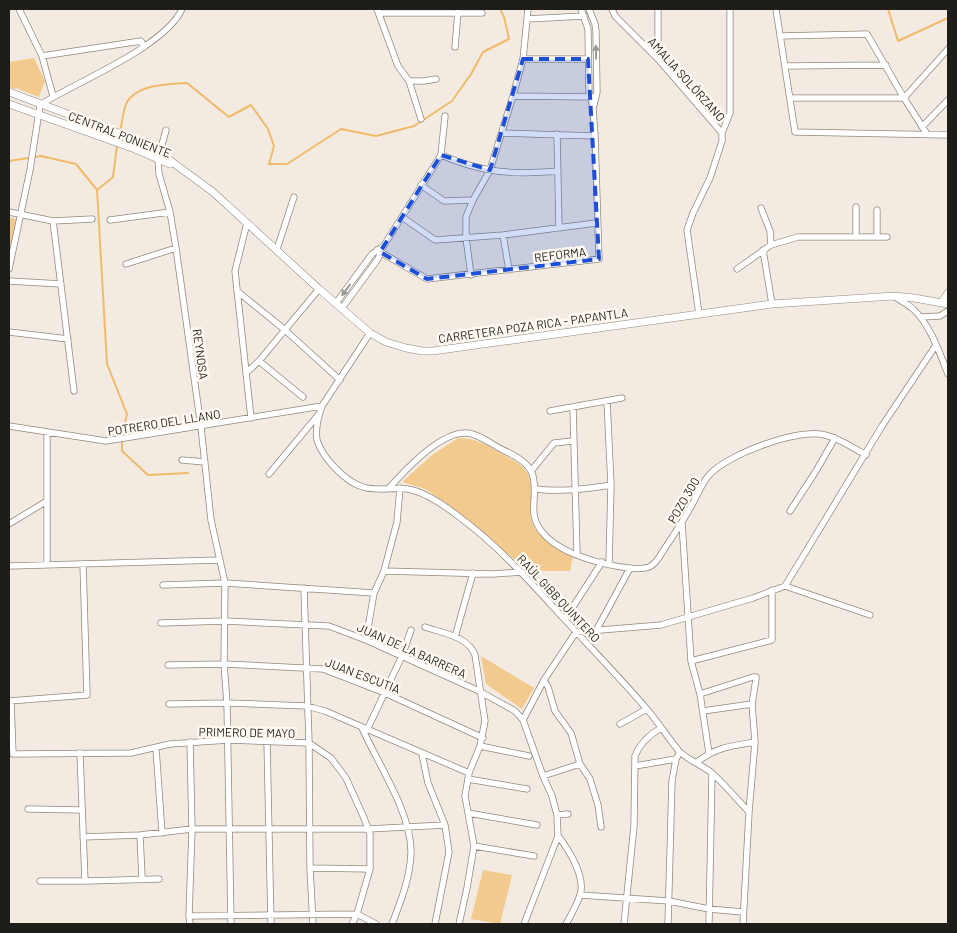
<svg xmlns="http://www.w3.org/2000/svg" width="957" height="933" font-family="Barlow,sans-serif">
	<rect width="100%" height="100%" fill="#f3ebe1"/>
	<!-- green -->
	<path fill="#f3ca8e" d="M 34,58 L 45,81 L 39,97 L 16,88 L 15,89 L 9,87 L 9,62 Z
		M 9,217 L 19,220 L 9,259 Z
		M 458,438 C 475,438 483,443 497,451 C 507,457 522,463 528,474 C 540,500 516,517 547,541 C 555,547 563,553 573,557 L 570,571 L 528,571 L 449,505 L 425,489 L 402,482 L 432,455 Z
		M 481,656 L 534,688 L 522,709 L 486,684 Z
		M 483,870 L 512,875 L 500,924 L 471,919 Z"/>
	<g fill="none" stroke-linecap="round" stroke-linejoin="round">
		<!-- stream -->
		<path stroke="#f0ba6a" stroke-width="2" d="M 888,9 L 898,41 L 948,18
			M 120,132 C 122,123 123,112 126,104 C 136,84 168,84 187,83 L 229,117 L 251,105 L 268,129 L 274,146 L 269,164 L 287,164 L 341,129 L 376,136 L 414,126 L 452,101 L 471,74 L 483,52 L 509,39 L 504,17 L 500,9
			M 9,161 L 41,156 L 76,164 L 97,190 L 107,364 L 127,414 L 122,436
			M 97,190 L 113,177 L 117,146
			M 122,441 L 122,451 L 148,475 L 188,473"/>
		<defs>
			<path id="minor" d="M 19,9 L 42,56 L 53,96
				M 377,9 L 398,66 L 409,81 L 421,119
				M 589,9 L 595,24 L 596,31 L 597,92 L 594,105
				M 612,9 L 615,16 L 658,59 L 722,133 L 722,141 L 710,178 L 693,213 L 687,230 L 699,314
				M 776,9 L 795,132 L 948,135
				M 379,13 L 482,13
				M 527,19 L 584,16
				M 780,36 L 867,34 L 904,98 L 927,134
				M 455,47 L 458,12
				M 42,56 L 141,41 L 144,46
				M 523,59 L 588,59
				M 658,59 L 658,9
				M 785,66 L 886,65
				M 409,81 L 424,81 L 436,79
				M 513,96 L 594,97
				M 790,98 L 904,98 L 948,49
				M 922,127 L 948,100
				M 166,130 L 158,159 L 159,174 L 170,212 L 176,248 L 201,427 L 211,520 L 225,583 L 224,664 L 227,703 L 231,924
				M 502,133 L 595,136
				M 722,133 L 730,113 L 730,9
				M 557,134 L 559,227
				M 441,155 C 483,173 513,175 558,171
				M 421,185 L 444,201 L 473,200
				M 761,208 L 770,231 L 771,245
				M 877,210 L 877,237
				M 9,212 L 53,221 L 92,219
				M 402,217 L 435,240 L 503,235 L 596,223
				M 110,220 L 170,212
				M 53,221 L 74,391
				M 247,223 L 235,271 L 251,418
				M 503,235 L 509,270
				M 856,237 L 856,207
				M 277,249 L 294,197
				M 377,250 L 427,279 L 599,259 L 595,136 L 593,108 L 589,92 L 588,29 L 581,9
				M 763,250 L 772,304
				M 126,264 L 176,248
				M 9,269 L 30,170 L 40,105 C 76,82 165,47 182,9
				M 737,269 L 771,245 L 798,237 L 887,237
				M 471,275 L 466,238 L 466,217 L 473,200 L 490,170 L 513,96 L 523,59 L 528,9
				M 9,281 L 61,284
				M 237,291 L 285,330 L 340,380
				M 894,296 C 900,301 908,304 913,309 C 930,324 940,354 948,374
				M 336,303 L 372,254 L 381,248
				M 342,308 L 378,259 L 383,247 L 441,155 L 445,116
				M 921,317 L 940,316 L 948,311
				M 9,332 L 68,339
				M 370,333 L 322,406 C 318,417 315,428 317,440 C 322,457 345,482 363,487 C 378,492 395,486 412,490 C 428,494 445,506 458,516 C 499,546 532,584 566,621 C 593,650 620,678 646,708 C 657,721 667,736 678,750 C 687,760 702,765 712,773 C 725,785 737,799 749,812
				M 259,361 L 303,397
				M 246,373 L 259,361 L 319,289
				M 607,401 L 611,485 L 609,564
				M 573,407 L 577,554
				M 550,411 L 622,398
				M 9,426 L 106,441 L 322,406
				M 47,432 L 47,565
				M 182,460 L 205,462
				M 531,471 L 554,443 L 573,441
				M 269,474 L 319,414
				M 390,487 C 406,469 446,426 472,434 C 483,437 493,445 503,450 C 512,454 528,462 532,473 C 540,495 525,513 543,533 C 560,554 603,565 629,568 C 635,569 646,569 651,566 C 656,563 660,556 663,551 C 673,536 684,520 693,503 C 698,494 703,481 710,474 C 729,454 798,428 825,435 C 839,438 853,448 866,455
				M 535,489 C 561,492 585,489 611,485
				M 790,511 L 816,471 L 835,438
				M 682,523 L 691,661 L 700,694 L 709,753
				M 9,524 L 47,501
				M 9,566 L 219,560
				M 384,571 L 493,574 L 522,572
				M 163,585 L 225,583 L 374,593
				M 785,586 L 870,615
				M 304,588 L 309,743 L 310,868 L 313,924
				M 565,619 L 602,562
				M 161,623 L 225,621 L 329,626 L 366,640 L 479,691 L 515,711 L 523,720 L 543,776 L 552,796 L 557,815 L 558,836 L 524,924
				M 425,627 C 442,633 468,636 475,655 L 485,721 L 480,746 L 469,773 L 465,796 L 474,846 L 467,888 L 459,924
				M 597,629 L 630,568
				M 455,637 L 473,573
				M 366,640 L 374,593 L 384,571 L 397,522 L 400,488
				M 691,661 L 772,640 L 772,590
				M 168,665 L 224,664 L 323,669 L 385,693 L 483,738
				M 544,680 L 548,687 L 555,711 L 571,733 L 580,764 L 590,779 L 598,805 L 601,827
				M 700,694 L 753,677 L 756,677 L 756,679 L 752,704 L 755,742 L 749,812 L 743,924
				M 9,701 L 87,695 L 83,564
				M 11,701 L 13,754 L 131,753 L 170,744 L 228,740 L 309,743 L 331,758 L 346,778 L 364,818 L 370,834 L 370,869 L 357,914 L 352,924
				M 169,704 L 227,703 L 307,706 L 325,711 L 469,773
				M 703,711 L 752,704
				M 523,720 L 544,680 L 576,632 L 661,625 L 753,598 L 785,586 L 882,426 L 936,345
				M 620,724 L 647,709
				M 362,728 C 378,764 412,814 411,853 C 410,878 401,901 392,924
				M 367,730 L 402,656 L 411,630
				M 267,742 L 271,924
				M 480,746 L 529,756
				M 156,748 L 162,833
				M 80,753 L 85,881
				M 422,754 L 428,783 L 445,825 L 449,852 L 435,924
				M 697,762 C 717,747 731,746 755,742
				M 635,766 L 676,759
				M 543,776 L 580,764
				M 468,779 L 527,789
				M 28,809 L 82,810
				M 468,813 L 537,825
				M 557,815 L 568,814
				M 140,835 L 142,878
				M 558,836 C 569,850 586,877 580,895 C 577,905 571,915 566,924
				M 83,837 L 140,835 L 192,829 L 368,829 L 445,825
				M 474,846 L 534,856
				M 310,868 L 370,869
				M 40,881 L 85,881 L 159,879
				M 580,895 L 669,901 L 709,909 L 743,912
				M 189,916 L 357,914 L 376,924
				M 190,924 L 189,916 L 192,829 L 190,742
				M 624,924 L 634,826 L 635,756 C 640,743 649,735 661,728
				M 668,924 L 672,781 L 676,759 L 680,752
				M 709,924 L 712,773"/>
			<path id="major" d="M 9,92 L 137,140 L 153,148 L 213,192 L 319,289 L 370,333 L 386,342 L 406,348 L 422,351 L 433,351 L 772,304 L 894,296 L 914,298 L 948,304
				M 9,104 L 135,149 L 170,164
				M 942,302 L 948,293"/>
		</defs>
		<!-- minor casing -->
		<use href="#minor" stroke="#8f887f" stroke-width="7"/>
		<!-- major casing -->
		<use href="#major" stroke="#8f887f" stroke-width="8"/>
		<!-- minor -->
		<use href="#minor" stroke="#fff" stroke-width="5.5"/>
		<!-- major -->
		<use href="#major" stroke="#fff" stroke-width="7"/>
	</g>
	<!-- one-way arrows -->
	<defs><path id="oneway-solid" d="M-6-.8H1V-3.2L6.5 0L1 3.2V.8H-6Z" transform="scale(1.25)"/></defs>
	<g fill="#9a9998">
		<use href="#oneway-solid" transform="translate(596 52) rotate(-91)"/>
		<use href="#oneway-solid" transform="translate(346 290) rotate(126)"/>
	</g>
	<!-- marked area -->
	<path fill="#1d4ed8" fill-opacity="0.2" stroke="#1d4ed8" stroke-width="4" stroke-dasharray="10 6" stroke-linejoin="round" d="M 523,59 L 588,59 L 599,259 L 427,279 L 380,252 L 441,155 L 490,170 Z"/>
	<g text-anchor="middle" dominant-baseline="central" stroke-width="5" stroke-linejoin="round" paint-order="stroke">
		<!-- street labels -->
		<g font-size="12" fill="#1f1d19" stroke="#fff9f1">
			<text transform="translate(687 79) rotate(48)">AMALIA SOLÓRZANO</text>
			<text transform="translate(120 134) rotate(21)">CENTRAL PONIENTE</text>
			<text transform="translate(560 254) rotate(-7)">REFORMA</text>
			<text transform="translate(533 325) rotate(-8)">CARRETERA POZA RICA - PAPANTLA</text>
			<text transform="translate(201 354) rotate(82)">REYNOSA</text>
			<text transform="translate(164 422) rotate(-9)">POTRERO DEL LLANO</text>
			<text transform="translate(683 500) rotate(-60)">POZO 300</text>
			<text transform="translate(559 598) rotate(47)">RAÚL GIBB QUINTERO</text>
			<text transform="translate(412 650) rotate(24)">JUAN DE LA BARRERA</text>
			<text transform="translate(363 675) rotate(21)">JUAN ESCUTIA</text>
			<text transform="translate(247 732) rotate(1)">PRIMERO DE MAYO</text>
		</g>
	</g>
	<!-- border -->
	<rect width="957" height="933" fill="none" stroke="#1f1d19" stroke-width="20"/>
</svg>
